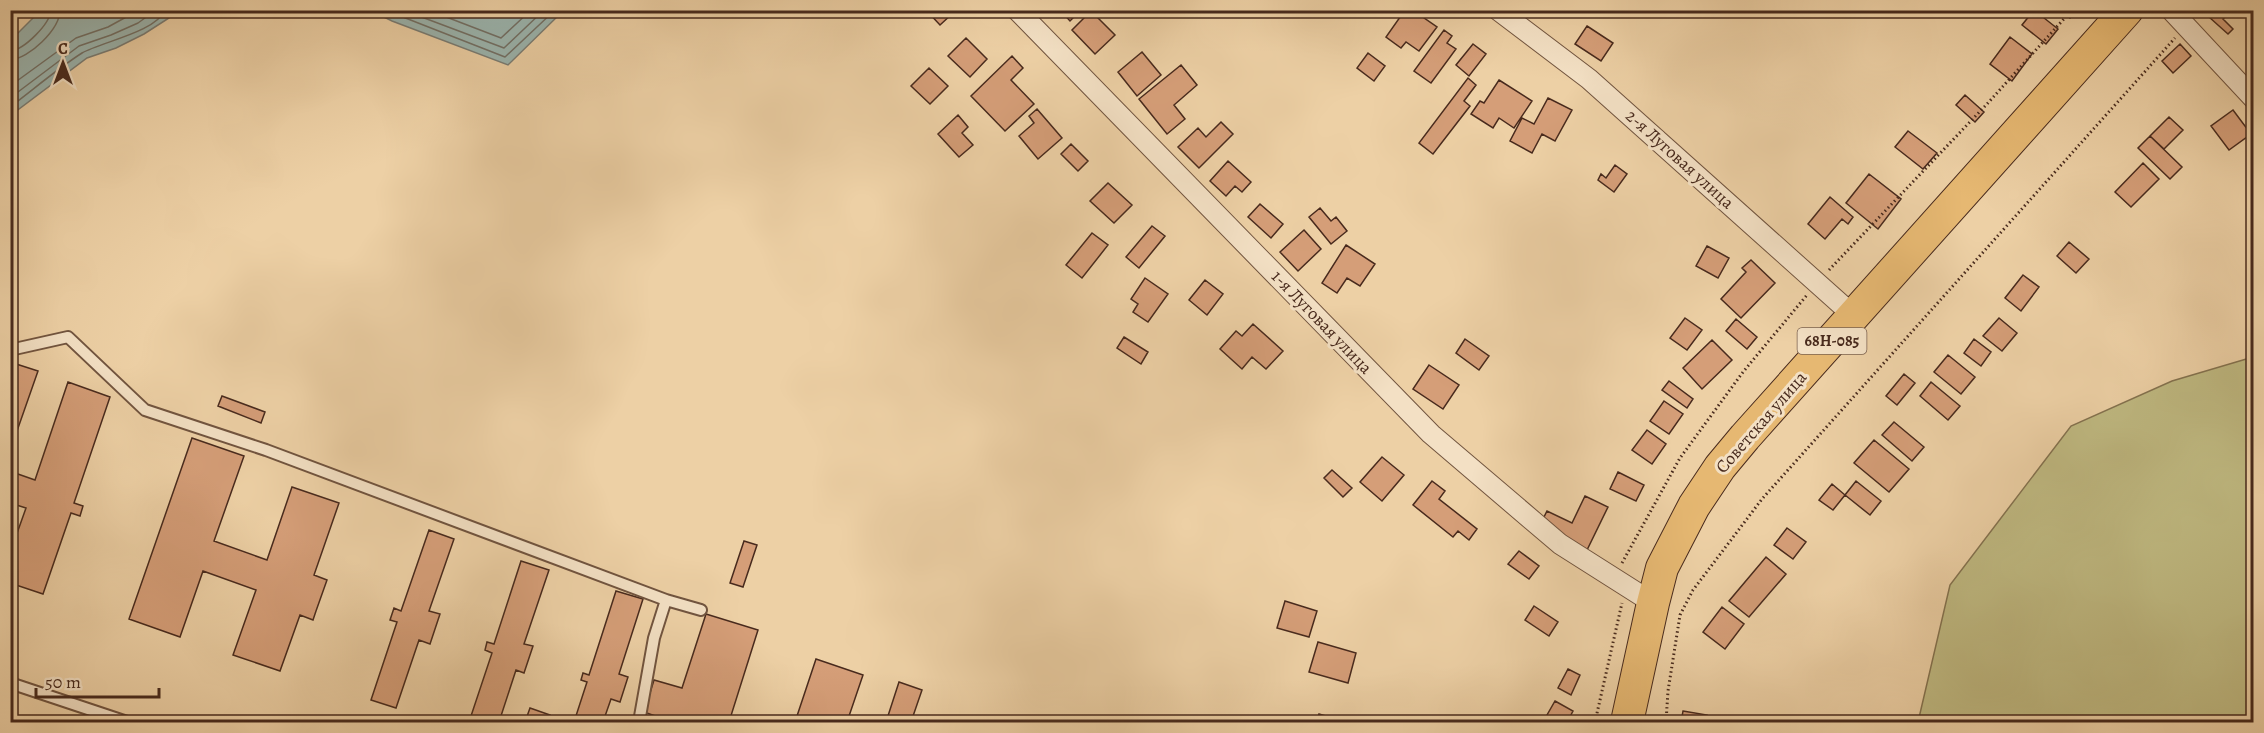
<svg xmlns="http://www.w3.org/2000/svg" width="2264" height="733" font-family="Alegreya,serif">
	<rect width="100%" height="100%" fill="#edd0a5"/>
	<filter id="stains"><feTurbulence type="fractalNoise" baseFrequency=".00333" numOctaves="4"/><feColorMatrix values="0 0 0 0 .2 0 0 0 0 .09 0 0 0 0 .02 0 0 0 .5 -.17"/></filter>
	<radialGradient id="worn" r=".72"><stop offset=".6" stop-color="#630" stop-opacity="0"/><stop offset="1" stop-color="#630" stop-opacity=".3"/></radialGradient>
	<!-- green -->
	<path fill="#bfb981" stroke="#84724f" stroke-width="1.5" d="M 2253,357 L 2253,722 L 1918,722 L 1950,585 L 2071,426 L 2172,381 Z"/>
	<!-- water -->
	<path fill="#9bb5af" stroke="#7a7d75" stroke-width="1.5" d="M 40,11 L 40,10 L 171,11 L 169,18 L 144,34 L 116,48 L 87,58 L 11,115 L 11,40 Z
		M 372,11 L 563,11 L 508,65 L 392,21 Z"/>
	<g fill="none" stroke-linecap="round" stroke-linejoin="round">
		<!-- shore -->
		<path stroke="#727066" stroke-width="1.5" d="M 385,10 L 505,57 L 555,10
			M 403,10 L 504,48 L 544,10
			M 428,10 L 501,38 L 531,10
			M 10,51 C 24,50 50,24 51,10
			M 10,60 C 29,59 60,29 60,10
			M 10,86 L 76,38 L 108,27 L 139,10
			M 10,98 L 79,46 L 111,35 L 138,23 L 156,10
			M 10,107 C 34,89 57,69 82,53 C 101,42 156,32 165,10"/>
	</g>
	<!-- building -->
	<path fill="#d59e78" stroke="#482a1d" stroke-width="1.5" d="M 926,10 L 950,10 L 953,13 L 940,25 Z
		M 1060,10 L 1081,10 L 1070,21 Z
		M 1405,10 L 1419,10 L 1417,13 L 1437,27 L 1419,51 L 1406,42 L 1401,48 L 1386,37 Z
		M 2034,10 L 2058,29 L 2046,44 L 2022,25 Z
		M 2060,10 L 2076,10 L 2070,18 Z
		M 2215,10 L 2232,10 L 2223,19 L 2233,29 L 2228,34 L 2209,17 Z
		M 1091,11 L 1115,35 L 1095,54 L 1072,30 Z
		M 1587,26 L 1613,43 L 1601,61 L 1575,44 Z
		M 1444,30 L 1452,36 L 1447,43 L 1456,49 L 1431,83 L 1414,71 Z
		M 2010,37 L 2032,54 L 2012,81 L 1990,64 Z
		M 966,38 L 987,59 L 970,77 L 948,56 Z
		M 1473,44 L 1486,54 L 1469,76 L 1456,65 Z
		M 2180,44 L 2191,56 L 2173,73 L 2162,61 Z
		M 1142,52 L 1161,75 L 1137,96 L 1118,72 Z
		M 1368,53 L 1385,66 L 1374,81 L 1357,68 Z
		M 1012,56 L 1023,68 L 1011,80 L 1034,104 L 1005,131 L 971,96 Z
		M 1181,65 L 1197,85 L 1174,105 L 1185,119 L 1167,134 L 1139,99 Z
		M 929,68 L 948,86 L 930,104 L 911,86 Z
		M 1468,78 L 1476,85 L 1464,101 L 1470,106 L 1433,154 L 1419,143 Z
		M 1499,80 L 1532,101 L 1514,128 L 1499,118 L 1493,128 L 1471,114 L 1480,101 L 1484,103 Z
		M 1965,95 L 1984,112 L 1975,122 L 1956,105 Z
		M 1548,98 L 1572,110 L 1555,141 L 1542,134 L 1532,153 L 1510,141 L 1522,118 L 1534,124 Z
		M 1037,109 L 1062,138 L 1038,159 L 1019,136 L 1034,123 L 1029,116 Z
		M 2233,110 L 2251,134 L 2229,150 L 2211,126 Z
		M 958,115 L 968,127 L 962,133 L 973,145 L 959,157 L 938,134 Z
		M 2169,117 L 2183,130 L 2164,149 L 2150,136 Z
		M 1221,122 L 1233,134 L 1199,168 L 1178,147 L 1198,128 L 1206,137 Z
		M 1908,131 L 1937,153 L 1923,169 L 1895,147 Z
		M 2150,136 L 2182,167 L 2170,179 L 2138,148 Z
		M 1071,144 L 1088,161 L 1078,171 L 1061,154 Z
		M 1228,161 L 1251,182 L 1242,192 L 1235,186 L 1226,196 L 1210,181 Z
		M 2143,163 L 2159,179 L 2131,207 L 2115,192 Z
		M 1615,165 L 1627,174 L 1614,192 L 1598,180 L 1601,174 L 1606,178 Z
		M 1869,174 L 1901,199 L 1878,229 L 1846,203 Z
		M 1108,183 L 1132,205 L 1114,223 L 1090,201 Z
		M 1830,197 L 1853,217 L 1848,224 L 1842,219 L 1825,239 L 1808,224 Z
		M 1260,204 L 1283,224 L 1271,238 L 1248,217 Z
		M 1320,208 L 1331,221 L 1336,217 L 1347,231 L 1331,244 L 1309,217 Z
		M 1152,226 L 1165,236 L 1139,268 L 1126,257 Z
		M 1304,230 L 1321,249 L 1298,271 L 1280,252 Z
		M 1092,233 L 1108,245 L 1082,278 L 1066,265 Z
		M 2069,242 L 2089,259 L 2076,273 L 2057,256 Z
		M 1346,245 L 1375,264 L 1360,286 L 1347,278 L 1337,293 L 1322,283 Z
		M 1707,246 L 1729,258 L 1718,278 L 1696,266 Z
		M 1751,260 L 1775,283 L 1741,318 L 1721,299 L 1746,272 L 1742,268 Z
		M 2023,275 L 2039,287 L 2021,311 L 2005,298 Z
		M 1145,278 L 1168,294 L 1148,322 L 1133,312 L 1138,304 L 1131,299 Z
		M 1205,280 L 1223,294 L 1207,315 L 1189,300 Z
		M 1685,318 L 1702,330 L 1687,350 L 1670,338 Z
		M 1999,318 L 2017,333 L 2002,351 L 1983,336 Z
		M 1736,319 L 1757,337 L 1747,349 L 1726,331 Z
		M 1253,324 L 1283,351 L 1266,369 L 1252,357 L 1242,369 L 1220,349 L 1236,331 L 1242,336 Z
		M 1124,337 L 1148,352 L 1141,364 L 1117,348 Z
		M 1465,339 L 1489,356 L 1479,370 L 1456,353 Z
		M 1974,339 L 1991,352 L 1981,366 L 1964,353 Z
		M 1712,340 L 1732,360 L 1702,389 L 1683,368 Z
		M 1948,355 L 1975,377 L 1961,394 L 1934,372 Z
		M 10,362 L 38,371 L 10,451 Z
		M 1429,365 L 1459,385 L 1443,409 L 1413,389 Z
		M 1904,374 L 1915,383 L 1897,405 L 1886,396 Z
		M 1669,381 L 1693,399 L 1687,408 L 1662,390 Z
		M 68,382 L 110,397 L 74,503 L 83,506 L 80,516 L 71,513 L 43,594 L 10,583 L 10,553 L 26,508 L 10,503 L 10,486 L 15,473 L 35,480 Z
		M 1931,382 L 1960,406 L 1948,420 L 1920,396 Z
		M 222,396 L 265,412 L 261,423 L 218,406 Z
		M 1664,401 L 1683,414 L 1669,434 L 1650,421 Z
		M 1894,422 L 1924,447 L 1912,461 L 1882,435 Z
		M 1647,430 L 1666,444 L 1652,464 L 1632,450 Z
		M 192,438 L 244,456 L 214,541 L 267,560 L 292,487 L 339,503 L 314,575 L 327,580 L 316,611 L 313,620 L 300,615 L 280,671 L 233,655 L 256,590 L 203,571 L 180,637 L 129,619 Z
		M 1874,440 L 1909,469 L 1889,492 L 1854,463 Z
		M 1382,457 L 1404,475 L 1382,501 L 1360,482 Z
		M 1332,470 L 1352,488 L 1343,497 L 1324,478 Z
		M 1618,472 L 1644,485 L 1636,501 L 1610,489 Z
		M 1432,481 L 1445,491 L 1439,499 L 1477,529 L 1469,540 L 1458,531 L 1453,537 L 1413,505 Z
		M 1856,481 L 1881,501 L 1870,515 L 1845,495 Z
		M 1832,484 L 1845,495 L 1833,510 L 1819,500 Z
		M 1585,496 L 1608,507 L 1587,550 L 1539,527 L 1547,511 L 1572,523 Z
		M 1787,528 L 1806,542 L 1793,559 L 1774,545 Z
		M 429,530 L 454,539 L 429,611 L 440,614 L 430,644 L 419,640 L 396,708 L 371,700 L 397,622 L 390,620 L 394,608 L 401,611 Z
		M 744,541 L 757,545 L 743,587 L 730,583 Z
		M 1519,551 L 1539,566 L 1529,579 L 1508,564 Z
		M 1766,557 L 1786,574 L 1749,617 L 1729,601 Z
		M 521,561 L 549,570 L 524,644 L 533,646 L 524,673 L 516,670 L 499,722 L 469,722 L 492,653 L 485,650 L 487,642 L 494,644 Z
		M 616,591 L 643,599 L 619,674 L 628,677 L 620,702 L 611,699 L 603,722 L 574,722 L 587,682 L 581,680 L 583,673 L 589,675 Z
		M 1285,601 L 1317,611 L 1309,637 L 1277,628 Z
		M 1534,606 L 1558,622 L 1549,636 L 1525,620 Z
		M 1722,607 L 1744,624 L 1725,649 L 1703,632 Z
		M 706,614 L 758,630 L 729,722 L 672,722 L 644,712 L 654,680 L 682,688 Z
		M 1318,642 L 1356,653 L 1348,683 L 1309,672 Z
		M 816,659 L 863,675 L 847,722 L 795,722 Z
		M 1568,669 L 1580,675 L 1571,695 L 1558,688 Z
		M 899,682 L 922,690 L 911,722 L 886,722 Z
		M 1555,701 L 1573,711 L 1567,722 L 1543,722 Z
		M 530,708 L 550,715 L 548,722 L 525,722 Z
		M 1683,711 L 1707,715 L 1705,722 L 1681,722 Z
		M 1319,714 L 1346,722 L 1316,722 Z"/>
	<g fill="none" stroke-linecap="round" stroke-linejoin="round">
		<defs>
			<path id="lane" d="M 10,350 L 68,337 L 145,410 L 266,450 L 666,600 L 654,638 L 639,722
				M 666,600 L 701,610
				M 10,683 L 127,722"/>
			<path id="street" d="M 1017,10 L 1431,434 L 1560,544 L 1653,603
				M 1498,10 L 1589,79 L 1854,316
				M 2171,10 L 2254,99"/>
			<path id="primary" d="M 1627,722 L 1653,603 L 1662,568 L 1694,506 L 1720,467 L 1745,437 L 2127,10"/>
		</defs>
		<!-- lane casing -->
		<use href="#lane" stroke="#71543f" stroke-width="14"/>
		<!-- street casing -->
		<use href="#street" stroke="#71543f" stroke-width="22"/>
		<!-- primary casing -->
		<use href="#primary" stroke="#482a1d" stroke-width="34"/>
		<!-- path -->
		<path stroke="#482a1d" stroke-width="3" stroke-dasharray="1.5 3" stroke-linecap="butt" d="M 1829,270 L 1987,104 L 2072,10
			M 1622,563 L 1680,458 L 1743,372 L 1807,295
			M 1595,722 L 1622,603
			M 1666,722 L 1668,691 L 1680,615 L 1693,590 L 1762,499 L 2175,38"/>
		<!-- lane -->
		<use href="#lane" stroke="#f3e0c4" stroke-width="10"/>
		<!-- street -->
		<use href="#street" stroke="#f3e0c4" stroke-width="20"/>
		<!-- primary -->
		<use href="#primary" stroke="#e6b872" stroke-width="32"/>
	</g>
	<g text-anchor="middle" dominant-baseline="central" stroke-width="6" stroke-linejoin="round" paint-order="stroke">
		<!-- shield labels -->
		<rect fill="#f3e0c4" stroke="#7b614f" stroke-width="1.5" x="1797.5" y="328" width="69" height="26" rx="4.5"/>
		<g font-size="16" font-weight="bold" fill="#482a1d">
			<text x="1832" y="341">68Н-085</text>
		</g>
		<!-- street labels -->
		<g font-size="18" fill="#482a1d" stroke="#f3e0c4">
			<text transform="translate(1680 159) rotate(42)">2-я Луговая улица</text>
			<text transform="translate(1322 322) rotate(46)">1-я Луговая улица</text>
			<text transform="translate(1761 422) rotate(-49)">Советская улица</text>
		</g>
	</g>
	<!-- margin -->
	<rect width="2264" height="733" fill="none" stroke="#edd0a5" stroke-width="36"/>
	<rect x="12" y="12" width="2240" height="709" fill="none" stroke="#482a1d" stroke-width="3"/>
	<rect x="18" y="18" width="2228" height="697" fill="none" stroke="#482a1d" stroke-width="1.5"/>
	<!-- north arrow -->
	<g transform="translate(63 63)" stroke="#f3e0c4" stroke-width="4.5" paint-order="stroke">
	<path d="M0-4.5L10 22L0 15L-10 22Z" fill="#482a1d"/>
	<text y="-9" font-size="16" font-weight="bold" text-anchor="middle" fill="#482a1d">С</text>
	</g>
	<!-- scale -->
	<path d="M36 688v9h123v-9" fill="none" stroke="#482a1d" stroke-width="3"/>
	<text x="45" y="688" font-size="18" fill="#482a1d" stroke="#f3e0c4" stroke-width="4.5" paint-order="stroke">50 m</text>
	<rect width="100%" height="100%" filter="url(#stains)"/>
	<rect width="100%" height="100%" fill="url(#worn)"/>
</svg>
